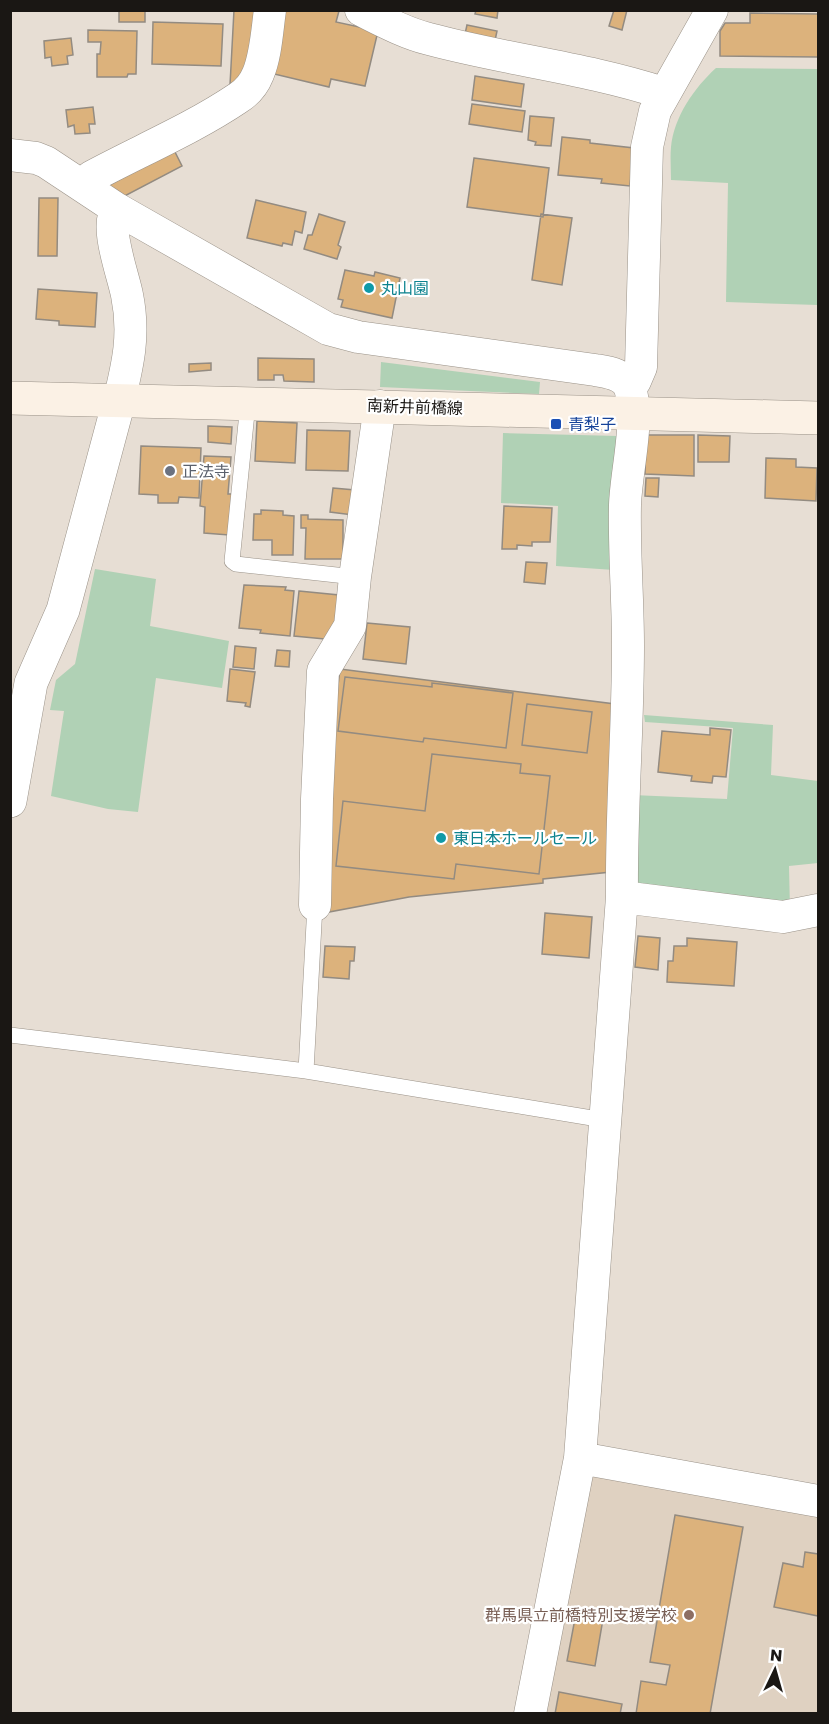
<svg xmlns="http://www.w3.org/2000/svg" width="829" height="1724" font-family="Poppins,'Noto Sans JP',sans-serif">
	<rect width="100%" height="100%" fill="#e7ded4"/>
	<!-- built -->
	<path fill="#dfd1c1" d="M 595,1472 L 818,1517 L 818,1713 L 542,1714 L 584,1479 Z"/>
	<!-- green -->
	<path fill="#b0d1b5" d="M 716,68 L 818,69 L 818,305 L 726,302 L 728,183 L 671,180 C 671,169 670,158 671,147 C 674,117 694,88 716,68 Z
		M 381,362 L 540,382 L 539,394 L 380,387 Z
		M 503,433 L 618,436 L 614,570 L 556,566 L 558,506 L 501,503 Z
		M 95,569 L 156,579 L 150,626 L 229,641 L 222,688 L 156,678 L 138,812 L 108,809 L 51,796 L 64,711 L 50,710 L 56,680 L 75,664 Z
		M 644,715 L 773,725 L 771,775 L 818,781 L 818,863 L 789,866 L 790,910 L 631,893 L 632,795 L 727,799 L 733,728 L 645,722 Z"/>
	<!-- building -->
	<path fill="#dcb27c" stroke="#938b81" stroke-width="1.5" d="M 119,10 L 145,10 L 145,22 L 119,22 Z
		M 234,10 L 266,10 L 256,67 L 230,85 Z
		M 284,10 L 336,10 L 339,11 L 336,22 L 378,31 L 365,86 L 331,79 L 329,87 L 270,73 Z
		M 476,10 L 498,10 L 497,18 L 475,14 Z
		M 614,10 L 627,10 L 622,30 L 609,26 Z
		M 750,13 L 818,14 L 818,57 L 720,56 L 720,31 L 725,23 L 750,23 Z
		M 153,22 L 223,24 L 221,66 L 152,64 Z
		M 467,25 L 497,31 L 493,50 L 463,43 Z
		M 88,30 L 137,31 L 136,74 L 128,74 L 127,77 L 97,77 L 97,54 L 100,54 L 101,42 L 88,42 Z
		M 71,38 L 73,55 L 67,56 L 68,64 L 52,66 L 51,57 L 45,58 L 44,41 Z
		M 475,76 L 524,84 L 521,107 L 472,100 Z
		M 472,104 L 525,111 L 522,132 L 469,124 Z
		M 93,107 L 95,124 L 89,124 L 90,133 L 75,134 L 74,125 L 68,127 L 66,110 Z
		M 530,116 L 554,118 L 551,146 L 535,145 L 536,142 L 528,140 Z
		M 562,137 L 590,140 L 590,143 L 634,148 L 630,186 L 601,183 L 602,179 L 558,175 Z
		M 174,150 L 182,166 L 117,200 L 109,185 Z
		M 474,158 L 549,168 L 543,217 L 467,207 Z
		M 39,198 L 58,198 L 57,256 L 38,256 Z
		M 256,200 L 306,212 L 302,233 L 295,231 L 292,245 L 283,243 L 282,246 L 247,238 Z
		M 319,214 L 345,222 L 338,245 L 341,247 L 337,259 L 304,249 L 308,235 L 312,235 Z
		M 541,214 L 572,218 L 562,285 L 532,280 Z
		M 345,270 L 374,276 L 375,272 L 400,278 L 392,318 L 341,307 L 343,300 L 338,299 Z
		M 38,289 L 97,293 L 95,327 L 59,325 L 59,321 L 36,319 Z
		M 258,358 L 314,359 L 314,382 L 284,381 L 283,375 L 274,375 L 274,380 L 258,380 Z
		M 211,363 L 211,370 L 189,372 L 189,364 Z
		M 257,421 L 297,423 L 295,463 L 255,461 Z
		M 208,426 L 232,427 L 231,444 L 208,442 Z
		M 307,430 L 350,431 L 348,471 L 306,470 Z
		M 646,435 L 694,435 L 694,476 L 645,474 Z
		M 698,435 L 730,436 L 729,462 L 698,462 Z
		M 141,446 L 201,448 L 199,498 L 179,497 L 178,503 L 158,503 L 158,495 L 139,494 Z
		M 204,456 L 231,457 L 228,494 L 232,494 L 229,535 L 204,533 L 205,507 L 200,506 Z
		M 766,458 L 796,459 L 796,467 L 817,468 L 816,501 L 765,498 Z
		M 646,478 L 659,478 L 658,497 L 645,496 Z
		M 333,488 L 355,490 L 353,515 L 330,512 Z
		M 504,506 L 552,508 L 550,542 L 532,542 L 532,546 L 517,545 L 517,549 L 502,549 Z
		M 261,510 L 283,511 L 283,515 L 294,516 L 293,555 L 272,555 L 272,540 L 253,540 L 254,514 L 261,514 Z
		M 301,515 L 308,515 L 308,519 L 343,520 L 343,559 L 305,559 L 306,528 L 301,528 Z
		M 526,562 L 547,563 L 545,584 L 524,582 Z
		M 244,585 L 286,587 L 285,590 L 294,591 L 290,636 L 260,633 L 261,630 L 239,628 Z
		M 299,591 L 339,595 L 335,640 L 294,636 Z
		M 367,623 L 410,627 L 406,664 L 363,659 Z
		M 235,646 L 256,648 L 254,669 L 233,667 Z
		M 277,650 L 290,651 L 289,667 L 275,666 Z
		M 230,669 L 255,672 L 250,707 L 245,706 L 246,703 L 227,701 Z
		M 340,669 L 615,704 L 611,872 L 543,879 L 543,883 L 409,897 L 329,912 L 334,719 Z
		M 345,677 L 432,687 L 432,683 L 513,693 L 506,748 L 424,738 L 423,742 L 338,731 Z
		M 527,704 L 592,712 L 587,753 L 522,745 Z
		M 710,728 L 731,730 L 726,777 L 713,776 L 712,783 L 691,781 L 692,776 L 658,772 L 662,731 L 710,735 Z
		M 432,754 L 521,764 L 520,773 L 550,776 L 539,874 L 456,864 L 454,879 L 336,866 L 343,801 L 425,811 Z
		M 545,913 L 592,917 L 589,958 L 542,954 Z
		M 638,936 L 660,938 L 658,970 L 635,967 Z
		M 687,938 L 737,942 L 734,986 L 667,982 L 668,961 L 673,961 L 674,946 L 687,946 Z
		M 325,946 L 355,947 L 354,961 L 350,961 L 349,979 L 323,977 Z
		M 675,1515 L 743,1527 L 710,1714 L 636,1714 L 641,1681 L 666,1685 L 670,1665 L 650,1662 Z
		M 805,1552 L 818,1554 L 818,1616 L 774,1607 L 783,1563 L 803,1567 Z
		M 577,1608 L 604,1613 L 595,1666 L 567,1661 Z
		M 559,1692 L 622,1704 L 620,1714 L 555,1714 Z"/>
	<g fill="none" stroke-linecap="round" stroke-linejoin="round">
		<defs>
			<path id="service" d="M 248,403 L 232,561 L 236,564 L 355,577
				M 10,1035 L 306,1071 L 604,1120
				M 306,1071 L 315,905"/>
			<path id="minor" d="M 361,10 C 383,21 405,33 429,39 C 507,60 587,68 663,93
				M 10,155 L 36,158 L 46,162 L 117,209 L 328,329 L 358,337 L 595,370 C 607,372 625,374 630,388 C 640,419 626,472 625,505 C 624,553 628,599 628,646 C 628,730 621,813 622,897
				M 85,187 L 91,177 C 139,151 192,129 238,98 C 246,93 254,84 258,74 C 266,55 267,31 270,10
				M 117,209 C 104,226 123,274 127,295 C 135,334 128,364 119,401
				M 630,388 L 635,381 L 641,367 L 647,147 L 655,111 L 712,10
				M 315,905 L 317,799 L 323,671 L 350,626 L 355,577 L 380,406
				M 580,1458 L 818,1501
				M 530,1714 L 580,1458 L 622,897 L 783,917 L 818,910"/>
			<path id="tertiary" d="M 10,801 L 31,683 L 63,610 L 119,401"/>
			<path id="secondary" d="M 10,398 L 818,418"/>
		</defs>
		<!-- service casing -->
		<use href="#service" stroke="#9a9288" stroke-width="16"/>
		<!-- minor casing -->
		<use href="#minor" stroke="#9a9288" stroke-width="33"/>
		<!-- tertiary casing -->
		<use href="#tertiary" stroke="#9a9288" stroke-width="34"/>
		<!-- secondary casing -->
		<use href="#secondary" stroke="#9a9288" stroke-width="34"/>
		<!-- service -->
		<use href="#service" stroke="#fff" stroke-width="15"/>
		<!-- minor -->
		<use href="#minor" stroke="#fff" stroke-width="32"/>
		<!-- tertiary -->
		<use href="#tertiary" stroke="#fff" stroke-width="33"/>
		<!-- secondary -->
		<use href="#secondary" stroke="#fbf1e5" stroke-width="33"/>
	</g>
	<!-- markers -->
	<g fill="#0f9aa8" stroke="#fff" stroke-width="2">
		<circle cx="369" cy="288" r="6"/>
		<circle cx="441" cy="838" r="6"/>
	</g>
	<rect fill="#1a4fb4" stroke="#fff" stroke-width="2" x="550" y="418" width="12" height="12" rx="3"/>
	<circle fill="#6b7280" stroke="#fff" stroke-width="2" cx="170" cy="471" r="6"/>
	<circle fill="#8d6e63" stroke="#fff" stroke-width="2" cx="689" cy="1615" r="6"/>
	<g text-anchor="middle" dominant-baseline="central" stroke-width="4.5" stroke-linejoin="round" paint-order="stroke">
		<!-- culture labels -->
		<g font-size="16" fill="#0d838f" stroke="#fff" text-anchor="start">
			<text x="381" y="288">丸山園</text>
			<text x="453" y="838">東日本ホールセール</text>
		</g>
		<!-- street labels -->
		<g font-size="16" fill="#1a1714" stroke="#fff">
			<text transform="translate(415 407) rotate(2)">南新井前橋線</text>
		</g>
		<!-- transit labels -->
		<g font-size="16" fill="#164399" stroke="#fff" text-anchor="start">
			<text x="568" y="424">青梨子</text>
		</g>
		<!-- worship labels -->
		<g font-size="16" fill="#5b616d" stroke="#fff" text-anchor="start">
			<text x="182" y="471">正法寺</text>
		</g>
		<!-- education labels -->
		<g font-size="16" fill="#785e54" stroke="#fff" text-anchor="end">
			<text x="677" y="1615">群馬県立前橋特別支援学校</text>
		</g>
	</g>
	<!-- border -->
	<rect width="829" height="1724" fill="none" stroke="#1a1714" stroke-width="24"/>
	<!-- north arrow -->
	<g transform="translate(775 1670) rotate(5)" stroke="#ffffff" stroke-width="4.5" paint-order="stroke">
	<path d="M0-4.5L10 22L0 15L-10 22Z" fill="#1a1714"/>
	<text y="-9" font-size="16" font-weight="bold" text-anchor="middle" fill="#1a1714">N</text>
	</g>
</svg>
